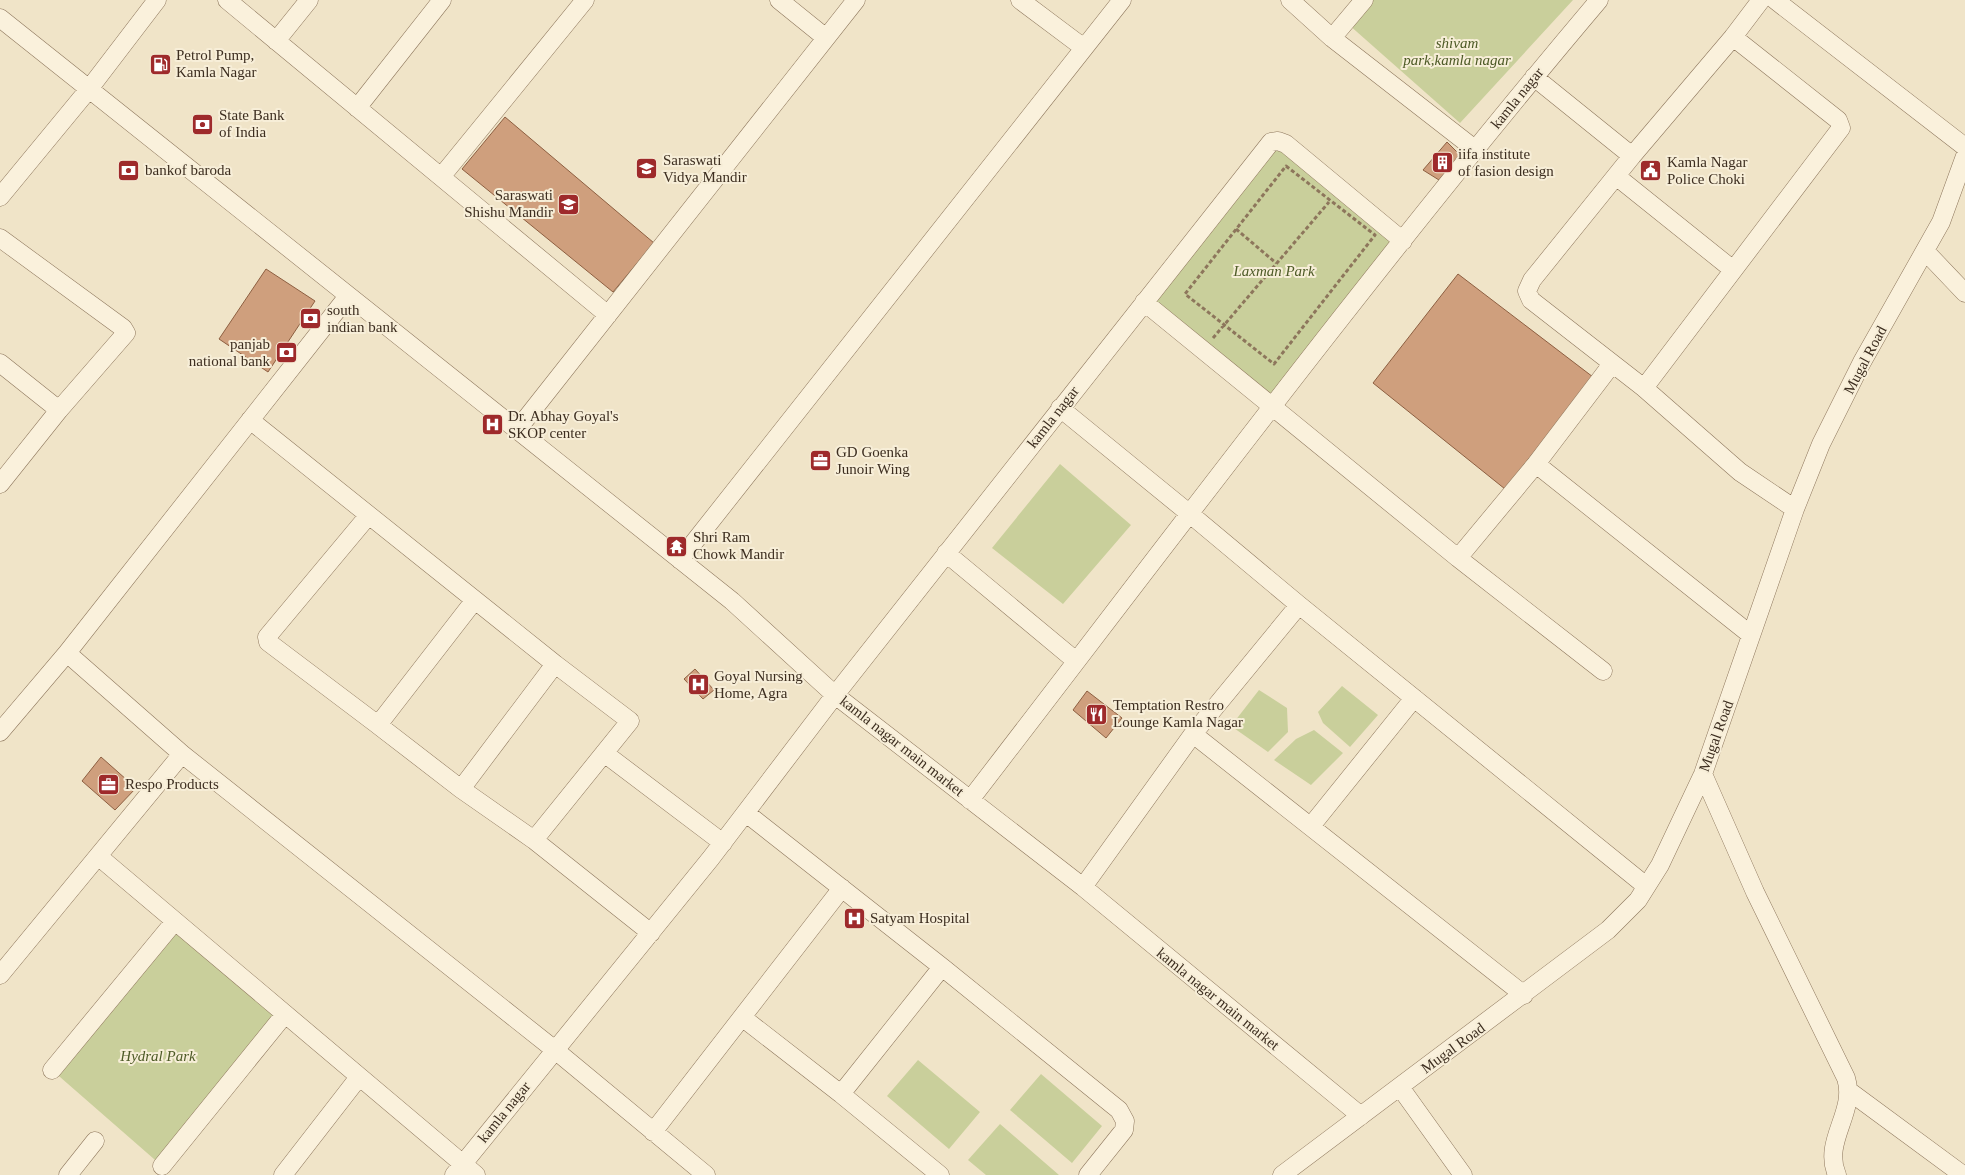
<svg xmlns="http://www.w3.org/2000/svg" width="1965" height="1175" font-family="Georgia,serif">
	<rect width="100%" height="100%" fill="#f0e4c8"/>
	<!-- green -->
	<path fill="#c9cf9b" d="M 1369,0 L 1573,0 L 1460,123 L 1348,24 Z
		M 1271,142 L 1403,241 L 1273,406 L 1144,302 Z
		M 1060,464 L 1131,525 L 1063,604 L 992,548 Z
		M 1342,686 L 1378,715 L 1350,747 L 1323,723 L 1318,712 Z
		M 1259,690 L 1287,708 L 1288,732 L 1268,752 L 1231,726 Z
		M 1314,730 L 1343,753 L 1311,785 L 1274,760 L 1296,739 Z
		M 175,921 L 285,1014 L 162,1166 L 52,1070 Z
		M 918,1060 L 980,1112 L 949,1149 L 887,1096 Z
		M 1041,1074 L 1102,1126 L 1072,1163 L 1010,1110 Z
		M 1000,1124 L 1059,1175 L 986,1175 L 968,1160 Z"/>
	<!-- building -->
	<path fill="#cf9f7d" stroke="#8d5f41" d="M 505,117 L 654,243 L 613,292 L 462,169 Z
		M 1447,142 L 1460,155 L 1439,180 L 1423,170 Z
		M 266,269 L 315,301 L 268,372 L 219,339 Z
		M 1458,274 L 1593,377 L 1505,489 L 1373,383 Z
		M 695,669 L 714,690 L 703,699 L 684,679 Z
		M 1087,691 L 1122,718 L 1106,738 L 1073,710 Z
		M 101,757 L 136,788 L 115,810 L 82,781 Z"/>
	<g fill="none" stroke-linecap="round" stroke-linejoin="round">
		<defs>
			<path id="minor" d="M 227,0 L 608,315
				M 779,0 L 826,38
				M 1020,0 L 1084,48
				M 1290,0 L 1332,38 L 1476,150
				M 1761,0 L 1733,37 L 1632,156 L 1532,280 L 1527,291 L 1531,300 L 1644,388 L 1740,472 L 1795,509
				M 1775,0 L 1965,147
				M 0,18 L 732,601 L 835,695 L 1083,887 L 1361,1116
				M 1332,38 L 1364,0
				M 276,41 L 309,0
				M 1534,77 L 1632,156
				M 357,108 L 442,0
				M 1616,176 L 1732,269
				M 441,177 L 585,0
				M 0,197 L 89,89 L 157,0
				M 0,238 L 123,328 L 126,333 L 59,410 L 0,363
				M 1926,252 L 1965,293
				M 1144,302 L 1458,558 L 1536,464 L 1612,364
				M 1644,388 L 1841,128 L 1838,120 L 1733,37
				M 1060,408 L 1190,514 L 1299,605 L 1646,886
				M 250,420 L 555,664 L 461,789
				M 517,430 L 856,0
				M 1536,464 L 1751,635
				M 0,484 L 59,410
				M 368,516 L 267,637 L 268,642 L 378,725 L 474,601
				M 946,553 L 1076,661
				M 1458,558 L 1603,671
				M 680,560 L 1122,0
				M 378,725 L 461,789 L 534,840 L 651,933
				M 0,732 L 67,653
				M 1193,734 L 1524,995
				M 604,753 L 723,843
				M 182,754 L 555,1050 L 706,1175
				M 1703,774 L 1755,892 L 1846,1078 C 1857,1112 1822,1141 1837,1175
				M 970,800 C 1177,531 1380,259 1599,0
				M 746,813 L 942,967 L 1119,1110 L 1125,1121 L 1124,1130 L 1088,1175
				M 1311,826 L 1414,698
				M 534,840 L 630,721 L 555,664
				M 98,856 L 476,1175
				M 1083,887 L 1193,734 L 1299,605
				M 0,975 L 182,754 L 67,653 L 348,296
				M 743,1018 L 841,1094 L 940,1175
				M 52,1070 L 175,921
				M 1400,1087 L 1463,1175
				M 1849,1091 L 1963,1175
				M 841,1094 L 942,967
				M 653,1132 L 842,888
				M 162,1166 L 285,1014
				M 68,1175 L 95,1141
				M 283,1175 L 359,1077
				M 454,1175 L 711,858 L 835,695 L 1271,142 L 1278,141 L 1286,144 L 1403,241
				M 1282,1175 L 1608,930 L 1638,900 L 1660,865 L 1703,774 L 1795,509 L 1821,444 L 1862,362 L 1941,222 L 1965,156"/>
		</defs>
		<!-- minor casing -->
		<use href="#minor" stroke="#8d765c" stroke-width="19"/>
		<!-- path -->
		<path stroke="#8d765c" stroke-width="3" stroke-dasharray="4 2.5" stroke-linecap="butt" d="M 1286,166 L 1375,235 L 1274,364 L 1185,294 Z
			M 1236,229 L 1276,263
			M 1213,338 L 1329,202"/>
		<!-- minor -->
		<use href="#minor" stroke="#faf1dc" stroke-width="18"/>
	</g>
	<!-- icons -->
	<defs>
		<symbol id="fuel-square" viewBox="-11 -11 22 22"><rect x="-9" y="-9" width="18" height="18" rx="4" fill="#9e2a2b" stroke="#f7eed8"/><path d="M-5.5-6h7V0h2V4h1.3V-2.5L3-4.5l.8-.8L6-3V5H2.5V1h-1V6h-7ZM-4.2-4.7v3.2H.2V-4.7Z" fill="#fff"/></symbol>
		<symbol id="bank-square" viewBox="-11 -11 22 22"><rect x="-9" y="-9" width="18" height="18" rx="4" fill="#9e2a2b" stroke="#f7eed8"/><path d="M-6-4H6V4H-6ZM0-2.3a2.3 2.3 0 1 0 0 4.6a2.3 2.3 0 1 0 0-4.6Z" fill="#fff"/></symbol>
		<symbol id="building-square" viewBox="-11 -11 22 22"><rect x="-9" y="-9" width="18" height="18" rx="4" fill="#9e2a2b" stroke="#f7eed8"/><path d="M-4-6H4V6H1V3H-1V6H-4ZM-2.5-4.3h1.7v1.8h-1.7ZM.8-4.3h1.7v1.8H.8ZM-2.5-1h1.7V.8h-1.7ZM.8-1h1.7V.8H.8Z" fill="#fff"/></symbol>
		<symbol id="school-square" viewBox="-11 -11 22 22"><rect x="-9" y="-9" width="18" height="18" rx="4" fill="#9e2a2b" stroke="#f7eed8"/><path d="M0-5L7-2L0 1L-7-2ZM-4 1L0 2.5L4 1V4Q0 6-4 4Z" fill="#fff"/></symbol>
		<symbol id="civic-square" viewBox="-11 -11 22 22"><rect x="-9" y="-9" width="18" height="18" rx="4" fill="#9e2a2b" stroke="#f7eed8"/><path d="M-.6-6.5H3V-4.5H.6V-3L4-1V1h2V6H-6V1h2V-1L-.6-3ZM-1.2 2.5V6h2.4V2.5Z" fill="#fff"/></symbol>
		<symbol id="hospital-square" viewBox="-11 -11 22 22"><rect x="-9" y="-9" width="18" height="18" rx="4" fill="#9e2a2b" stroke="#f7eed8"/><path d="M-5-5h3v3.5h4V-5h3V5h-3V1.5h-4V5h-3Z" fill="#fff"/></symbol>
		<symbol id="office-square" viewBox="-11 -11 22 22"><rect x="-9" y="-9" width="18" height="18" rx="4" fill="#9e2a2b" stroke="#f7eed8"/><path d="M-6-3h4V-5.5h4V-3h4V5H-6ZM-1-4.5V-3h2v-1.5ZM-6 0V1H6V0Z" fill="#fff"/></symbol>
		<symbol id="temple-square" viewBox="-11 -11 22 22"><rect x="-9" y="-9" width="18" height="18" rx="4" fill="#9e2a2b" stroke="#f7eed8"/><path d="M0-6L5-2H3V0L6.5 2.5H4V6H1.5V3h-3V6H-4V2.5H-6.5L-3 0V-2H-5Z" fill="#fff"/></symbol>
		<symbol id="restaurant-square" viewBox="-11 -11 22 22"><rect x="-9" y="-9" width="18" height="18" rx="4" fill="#9e2a2b" stroke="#f7eed8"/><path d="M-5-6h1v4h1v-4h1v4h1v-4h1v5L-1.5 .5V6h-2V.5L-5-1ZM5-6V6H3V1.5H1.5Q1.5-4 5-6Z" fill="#fff"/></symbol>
	</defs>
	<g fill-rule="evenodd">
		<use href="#fuel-square" x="148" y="52" width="25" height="25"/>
		<use href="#bank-square" x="190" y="112" width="25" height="25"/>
		<use href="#building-square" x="1430" y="150" width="25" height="25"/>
		<use href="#school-square" x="634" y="156" width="25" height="25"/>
		<use href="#bank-square" x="116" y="158" width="25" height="25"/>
		<use href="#civic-square" x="1638" y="158" width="25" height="25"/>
		<use href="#school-square" x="556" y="192" width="25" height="25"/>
		<use href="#bank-square" x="298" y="306" width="25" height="25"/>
		<use href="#bank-square" x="274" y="340" width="25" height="25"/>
		<use href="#hospital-square" x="480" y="412" width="25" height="25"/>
		<use href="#office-square" x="808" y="448" width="25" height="25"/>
		<use href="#temple-square" x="664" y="534" width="25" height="25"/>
		<use href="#hospital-square" x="686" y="672" width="25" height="25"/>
		<use href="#restaurant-square" x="1084" y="702" width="25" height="25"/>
		<use href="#office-square" x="96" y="772" width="25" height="25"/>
		<use href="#hospital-square" x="842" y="906" width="25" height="25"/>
	</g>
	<g text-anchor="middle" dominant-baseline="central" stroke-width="4" stroke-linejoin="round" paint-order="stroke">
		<!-- park labels -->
		<g font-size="15" font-style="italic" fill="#4d5a26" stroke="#f7eed8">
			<text x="1457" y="43">shivam<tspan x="1457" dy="17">park,kamla nagar</tspan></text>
			<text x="1274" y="271">Laxman Park</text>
			<text x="158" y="1056">Hydral Park</text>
		</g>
		<!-- poi labels -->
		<g font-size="15" fill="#3d2e20" stroke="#f7eed8" text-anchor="start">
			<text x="176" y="55">Petrol Pump,<tspan x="176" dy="17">Kamla Nagar</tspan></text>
			<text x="219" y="115">State Bank<tspan x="219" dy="17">of India</tspan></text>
			<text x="1458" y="154">iifa institute<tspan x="1458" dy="17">of fasion design</tspan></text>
			<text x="663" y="160">Saraswati<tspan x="663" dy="17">Vidya Mandir</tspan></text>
			<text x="1667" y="162">Kamla Nagar<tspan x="1667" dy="17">Police Choki</tspan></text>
			<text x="145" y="170">bankof baroda</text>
			<text x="553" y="195" text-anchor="end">Saraswati<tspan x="553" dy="17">Shishu Mandir</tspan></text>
			<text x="327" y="310">south<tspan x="327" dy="17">indian bank</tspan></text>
			<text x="270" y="344" text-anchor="end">panjab<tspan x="270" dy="17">national bank</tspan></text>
			<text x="508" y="416">Dr. Abhay Goyal's<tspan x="508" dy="17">SKOP center</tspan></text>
			<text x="836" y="452">GD Goenka<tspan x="836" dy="17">Junoir Wing</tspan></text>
			<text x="693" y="537">Shri Ram<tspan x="693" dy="17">Chowk Mandir</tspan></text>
			<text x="714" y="676">Goyal Nursing<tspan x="714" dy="17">Home, Agra</tspan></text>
			<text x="1113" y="705">Temptation Restro<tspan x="1113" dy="17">Lounge Kamla Nagar</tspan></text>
			<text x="125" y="784">Respo Products</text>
			<text x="870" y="918">Satyam Hospital</text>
		</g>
		<!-- street labels -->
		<g font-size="15" fill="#3d2e20" stroke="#f7eed8">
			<text transform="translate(1517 98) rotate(-51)">kamla nagar</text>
			<text transform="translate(1865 360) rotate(-62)">Mugal Road</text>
			<text transform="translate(1053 417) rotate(-52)">kamla nagar</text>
			<text transform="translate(1716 736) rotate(-70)">Mugal Road</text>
			<text transform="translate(902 746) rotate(38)">kamla nagar main market</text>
			<text transform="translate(1218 999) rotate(39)">kamla nagar main market</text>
			<text transform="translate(1453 1048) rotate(-36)">Mugal Road</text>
			<text transform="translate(504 1112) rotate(-51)">kamla nagar</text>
		</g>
	</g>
</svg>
